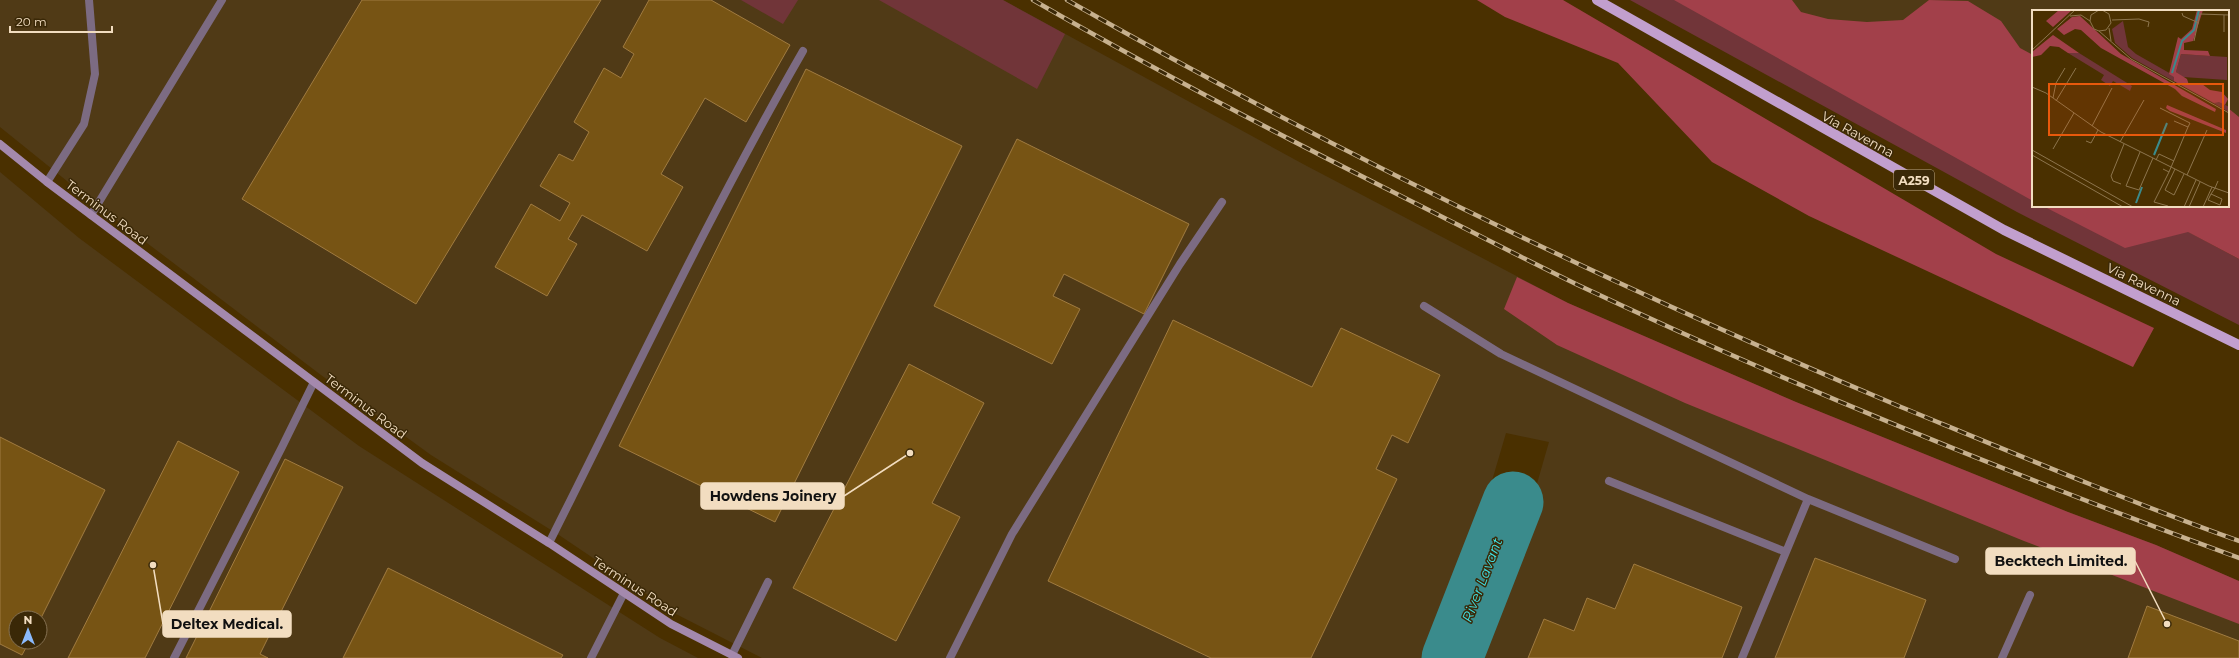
<svg xmlns="http://www.w3.org/2000/svg" width="2239" height="658" font-family="Montserrat,sans-serif">
	<rect width="100%" height="100%" fill="#4a3000"/>
	<!-- built -->
	<path fill="#503a16" fill-rule="evenodd" d="M 0,0 L 1003,0 L 1303,164 L 1568,303 L 1796,402 L 2068,512 L 2156,545 L 2239,581 L 2239,658 L 1479,658 L 1506,591 L 1549,442 L 1506,433 L 1440,658 L 762,658 L 676,614 L 559,535 L 431,455 L 321,375 L 93,202 L 0,127 Z
		M 1760,0 L 2239,0 L 2239,259 L 2228,206 L 2228,11 L 2033,11 L 2033,149 Z
		M 0,172 L 79,238 L 359,446 L 660,638 L 698,658 L 0,658 ZM 16,618 L 40,618 L 40,642 L 16,642 Z"/>
	<!-- green -->
	<path fill="#713539" d="M 741,0 L 798,0 L 783,24 Z
		M 879,0 L 1003,0 L 1065,34 L 1037,89 Z
		M 1630,0 L 1760,0 L 2033,149 L 2033,206 L 2140,206 L 2239,259 L 2239,325 L 2017,212 Z"/>
	<!-- forest -->
	<path fill="#a2404a" d="M 1477,0 L 1563,0 L 1996,254 L 2154,328 L 2133,367 L 1809,216 L 1712,162 L 1618,63 L 1505,17 Z
		M 1674,0 L 1792,0 L 1801,12 L 1828,19 L 1867,22 L 1903,20 L 1929,0 L 1968,1 L 2001,21 L 2020,48 L 2033,55 L 2033,201 Z
		M 2228,108 L 2239,117 L 2239,259 L 2188,232 L 2125,248 L 2043,206 L 2228,206 Z
		M 1517,277 L 1568,303 L 1796,402 L 2068,512 L 2156,545 L 2239,581 L 2239,624 L 2024,541 L 1685,403 L 1557,345 L 1504,309 Z"/>
	<g fill="none" stroke-linecap="round" stroke-linejoin="round">
		<!-- river -->
		<path stroke="#3a8b8c" stroke-width="61" d="M 1452,658 L 1513,502"/>
	</g>
	<!-- building -->
	<path fill="#775414" stroke="#a07b40" d="M 362,0 L 601,0 L 416,304 L 242,199 Z
		M 649,0 L 711,0 L 790,45 L 746,122 L 705,98 L 661,174 L 683,187 L 647,251 L 582,215 L 568,239 L 577,244 L 547,296 L 495,267 L 531,204 L 560,221 L 570,203 L 540,186 L 559,154 L 573,161 L 589,132 L 574,122 L 604,68 L 621,78 L 634,54 L 623,47 Z
		M 806,69 L 962,146 L 775,522 L 619,446 Z
		M 1017,139 L 1189,224 L 1144,314 L 1064,274 L 1053,296 L 1080,309 L 1052,364 L 934,306 Z
		M 1173,320 L 1312,387 L 1341,328 L 1440,375 L 1408,443 L 1392,435 L 1376,469 L 1397,479 L 1311,658 L 1211,658 L 1048,581 Z
		M 909,364 L 984,403 L 932,503 L 960,517 L 896,641 L 793,588 Z
		M 0,437 L 105,490 L 40,620 L 40,618 L 16,618 L 16,642 L 29,642 L 22,655 L 0,644 Z
		M 178,441 L 239,472 L 145,658 L 68,658 Z
		M 285,459 L 343,487 L 260,654 L 268,658 L 186,658 Z
		M 1815,558 L 1926,600 L 1904,658 L 1775,658 Z
		M 1634,564 L 1742,607 L 1722,658 L 1528,658 L 1544,619 L 1574,631 L 1587,598 L 1615,609 Z
		M 388,568 L 563,655 L 561,658 L 343,658 Z
		M 2147,606 L 2239,641 L 2239,658 L 2128,658 Z"/>
	<g fill="none" stroke-linecap="round" stroke-linejoin="round">
		<!-- lane -->
		<path stroke="#7c6b82" stroke-width="8" d="M 47,182 L 84,124 L 95,74 L 89,0
			M 91,215 L 222,0
			M 1424,306 L 1501,354 L 1808,499 L 1786,552
			M 1609,481 L 1786,552 L 1742,658
			M 1808,499 L 1955,559
			M 549,543 C 632,378 711,211 803,51
			M 732,655 L 768,582
			M 174,658 L 282,447 L 314,382
			M 591,658 L 624,593
			M 950,658 L 1012,534 L 1180,264 L 1222,202
			M 2002,658 L 2030,595"/>
		<!-- secondary -->
		<path stroke="#a489ad" stroke-width="8" d="M 0,144 L 47,182 L 422,463 L 549,543 L 671,624 L 738,658"/>
		<!-- primary -->
		<path stroke="#c29fce" stroke-width="10" d="M 1597,0 L 2004,230 L 2239,345"/>
		<defs>
			<path id="rail" d="M 1033,0 C 1149,67 1268,129 1387,189 C 1451,221 1514,254 1578,285 C 1794,387 2015,476 2239,558
				M 1067,0 C 1336,153 1615,287 1901,407 C 2013,453 2125,500 2239,541"/>
		</defs>
		<!-- rail casing -->
		<use href="#rail" stroke="#c7b18f" stroke-width="4.5"/>
		<!-- rail -->
		<use href="#rail" stroke="#3a2807" stroke-width="3" stroke-dasharray="9" stroke-linecap="butt"/>
	</g>
	<g text-anchor="middle" dominant-baseline="central" stroke-width="3" stroke-linejoin="round" paint-order="stroke">
		<!-- shield labels -->
		<rect fill="#3a2807" stroke="#bba788" stroke-width="1" x="1894" y="170" width="40" height="20" rx="3"/>
		<g font-size="12" font-weight="bold" fill="#f2ddc0">
			<text x="1914" y="180">A259</text>
		</g>
		<!-- street labels -->
		<g font-size="13" fill="#f2ddc0" stroke="#3a2807">
			<text transform="translate(1858 134) rotate(29)">Via Ravenna</text>
			<text transform="translate(107 212) rotate(37)">Terminus Road</text>
			<text transform="translate(2144 284) rotate(26)">Via Ravenna</text>
			<text transform="translate(366 406) rotate(37)">Terminus Road</text>
			<text transform="translate(635 586) rotate(33)">Terminus Road</text>
		</g>
		<!-- water labels -->
		<g font-size="14" font-style="italic" fill="#3fe0e4" stroke="#3a2807">
			<text transform="translate(1482 580) rotate(-69)">River Lavant</text>
		</g>
	</g>
	<!-- overview -->
	<g transform="translate(2032 10)">
		<rect width="197" height="197" fill="#4a3000"/>
		<path d="M 91,11 L 96,37 L 104,44 L 197,97 L 197,102 L 100,48 L 83,33 L 80,19 ZM 36,43 L 47,43 L 100,76 L 98,81 L 81,71 L 78,76 L 69,70 L 72,65 ZM 149,44 L 195,47 L 195,70 L 151,67 L 144,62 Z" fill="#713539"/>
		<path d="M 27,0 L 40,0 L 21,17 L 14,11 ZM 165,0 L 171,0 L 161,31 L 152,33 L 152,40 L 176,41 L 178,46 L 149,44 L 144,62 L 155,69 L 157,75 L 170,74 L 178,80 L 190,82 L 196,89 L 193,95 L 187,92 L 182,93 L 142,71 L 142,67 L 137,64 L 146,27 L 149,29 L 160,19 ZM 48,6 L 89,44 L 184,99 L 183,102 L 150,86 L 143,79 L 69,38 L 49,20 L 43,19 L 32,25 L 25,19 L 40,7 ZM 21,25 L 47,43 L 36,43 L 27,37 L 18,36 L 9,45 L 0,47 L 0,42 ZM 135,95 L 194,120 L 194,123 L 138,101 L 134,98 Z" fill="#a2404a"/>
		<path fill="none" stroke="#3a8b8c" stroke-width="2" d="M 140,63 L 150,31 L 162,20 L 167,0M 122,145 L 135,113M 104,193 L 110,177"/>
		<path fill="none" stroke="#8d754d" stroke-width="1" d="M 67,0 L 59,5 L 58,11 L 62,19 L 67,21 L 74,20 L 79,13 L 77,4 L 70,0M 150,3 L 151,6 L 167,13M 38,6 L 49,5 L 58,11M 80,10 L 107,9 L 117,12 L 116,17M 77,18 L 79,31M 67,21 L 99,49 L 197,103M 192,22 L 192,5M 162,31 L 168,4 L 197,5M 0,40 L 43,0M 0,77 L 14,83 L 69,122 L 177,176 L 197,183M 21,88 L 24,73 L 33,58M 24,91 L 44,58M 128,98 L 158,113 L 156,117M 60,116 L 80,78M 54,131 L 59,133 L 66,120M 88,132 L 112,90M 21,139 L 42,103M 0,140 L 101,197M 108,142 L 94,176 L 107,180 L 121,148M 0,145 L 91,197M 124,150 L 127,144 L 142,151M 131,159 L 137,162 L 122,192 L 136,196M 143,159 L 133,180 L 142,185 L 152,164M 137,162 L 156,117 L 142,111M 155,165 L 175,120M 89,174 L 81,171 L 79,166 L 92,134M 179,184 L 190,189 L 188,195 L 176,190 L 179,184 L 183,178 L 186,171M 152,197 L 164,170M 157,197 L 168,172M 171,197 L 180,177"/>
		<path fill="#e8590c" fill-opacity="0.15" stroke="#e8590c" stroke-width="2" d="M 17,74 L 191,74 L 191,125 L 17,125 Z"/>
		<rect width="197" height="197" fill="none" stroke="#f2ddc0" stroke-width="2"/>
	</g>
	<!-- callouts -->
	<path fill="none" stroke="#f2ddc0" stroke-width="1.5" d="M910 453L844 496M2167 624L2135 561M153 565L163 624"/>
	<g fill="#f2ddc0" stroke="#3a2807" stroke-width="1.5">
		<circle cx="910" cy="453" r="4"/>
		<circle cx="2167" cy="624" r="4"/>
		<circle cx="153" cy="565" r="4"/>
	</g>
	<g fill="#f2ddc0" stroke="#f2ddc0" stroke-width="1.5">
		<rect x="701" y="483" width="143" height="26" rx="4"/>
		<rect x="1986" y="548" width="149" height="26" rx="4"/>
		<rect x="163" y="611" width="128" height="26" rx="4"/>
	</g>
	<g font-size="14" text-anchor="middle" font-weight="bold" fill="#111">
		<text x="773" y="501">Howdens Joinery</text>
		<text x="2061" y="566">Becktech Limited.</text>
		<text x="227" y="629">Deltex Medical.</text>
	</g>
	<!-- north arrow -->
	<g transform="translate(28 630)"><circle r="19" fill="#3a2807" stroke="#847051"/>
	<path d="M0-3L7 15L0 10L-7 15Z" fill="#8bbafc"/>
	<text y="-6" font-size="11" font-weight="bold" text-anchor="middle" fill="#f2ddc0">N</text>
	</g>
	<!-- scale -->
	<path d="M10 26v6h102v-6" fill="none" stroke="#f2ddc0" stroke-width="2"/>
	<text x="16" y="26" font-size="12" fill="#f2ddc0" stroke="#3a2807" stroke-width="3" paint-order="stroke">20 m</text>
</svg>
